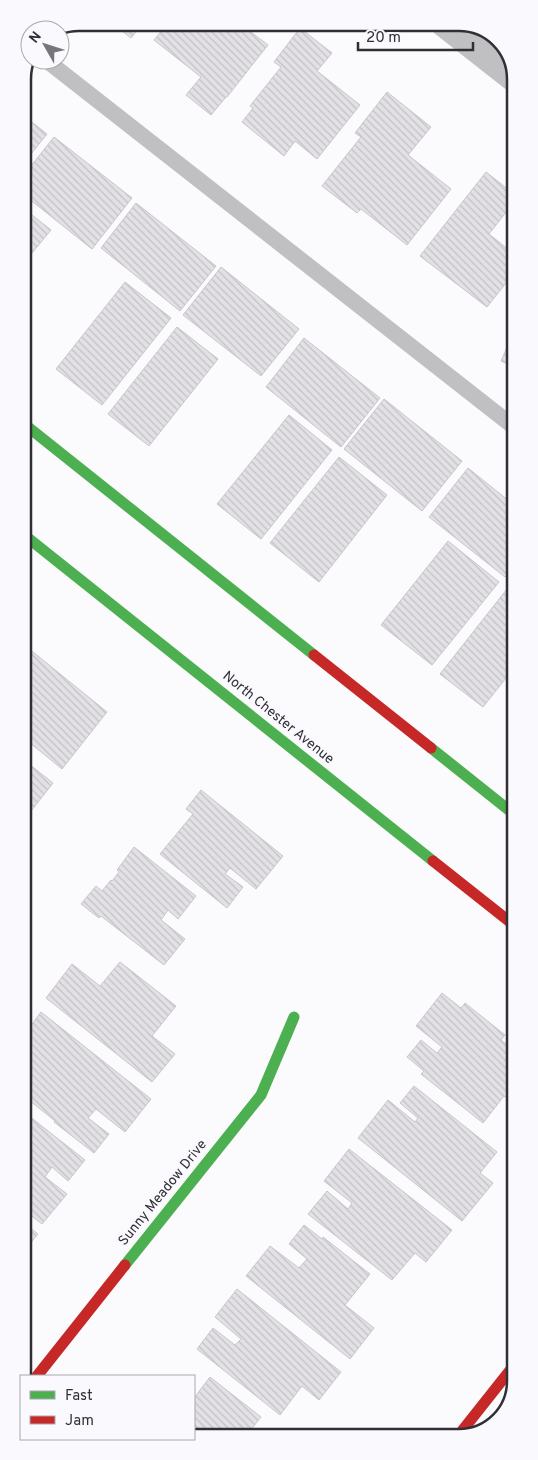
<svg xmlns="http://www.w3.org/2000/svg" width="538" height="1460" font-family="Overpass,sans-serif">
	<defs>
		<pattern id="building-back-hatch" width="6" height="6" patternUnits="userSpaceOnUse" patternTransform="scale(1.25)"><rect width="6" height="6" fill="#e3e1e6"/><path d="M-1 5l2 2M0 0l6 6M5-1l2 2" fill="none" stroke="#c3c1c6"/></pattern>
	</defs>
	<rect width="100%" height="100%" fill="#fbfafc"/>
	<!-- building -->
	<path fill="url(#building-back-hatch)" stroke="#c8c6cb" d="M 112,23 L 143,23 L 131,38 Z
		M 168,23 L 239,23 L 268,45 L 227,97 L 226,97 L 211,115 L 186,95 L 201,77 L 154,40 Z
		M 300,28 L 332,53 L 317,71 L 360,105 L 317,159 L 295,141 L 284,156 L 242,122 L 253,108 L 250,106 L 281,67 L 274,62 Z
		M 387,92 L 431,127 L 408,155 L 451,189 L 407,245 L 361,209 L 357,213 L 322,186 L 361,137 L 355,133 Z
		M 23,115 L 47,134 L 23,164 Z
		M 54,137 L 132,198 L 92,249 L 23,194 L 23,176 Z
		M 486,172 L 514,194 L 514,202 L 489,234 L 514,254 L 514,273 L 487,307 L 420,256 Z
		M 136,203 L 216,266 L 180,311 L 101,248 Z
		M 23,208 L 51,230 L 23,264 Z
		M 221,267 L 299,329 L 261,376 L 183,315 Z
		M 125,282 L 171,318 L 102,405 L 56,369 Z
		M 177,327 L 218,359 L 149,446 L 108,414 Z
		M 514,331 L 514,367 L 501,361 Z
		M 304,338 L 380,398 L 341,447 L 266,387 Z
		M 384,399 L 462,461 L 422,511 L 344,449 Z
		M 289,415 L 332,450 L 261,539 L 217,504 Z
		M 339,457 L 387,495 L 319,582 L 270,543 Z
		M 468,468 L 514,505 L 514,565 L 505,577 L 429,517 Z
		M 448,541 L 499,582 L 432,665 L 381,625 Z
		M 507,589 L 514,594 L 514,668 L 483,707 L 440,674 Z
		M 28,648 L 107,712 L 62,769 L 24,738 L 24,712 L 33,700 L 23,692 L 23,653 Z
		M 24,760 L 53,783 L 24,820 Z
		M 201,790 L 283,856 L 256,889 L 230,868 L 225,874 L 243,887 L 227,908 L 160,854 L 193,814 L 186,809 Z
		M 134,847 L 196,896 L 178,919 L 168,910 L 161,920 L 185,939 L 164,965 L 101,916 L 99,918 L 81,904 L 96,886 L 102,891 L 111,880 L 112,881 L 119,872 L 117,870 Z
		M 120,962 L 176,1006 L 152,1036 L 175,1054 L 152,1082 L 46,998 L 72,964 L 100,986 Z
		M 442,993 L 461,1008 L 465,1003 L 505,1035 L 501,1040 L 515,1051 L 515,1104 L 504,1096 L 483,1123 L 421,1074 L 424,1071 L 407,1057 L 421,1040 L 437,1053 L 442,1047 L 416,1026 Z
		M 41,1012 L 151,1099 L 125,1132 L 96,1109 L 88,1118 L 109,1134 L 94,1153 L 54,1122 L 55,1121 L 24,1096 L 24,1064 L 30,1057 L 24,1052 L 24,1035 Z
		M 414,1086 L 497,1152 L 480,1173 L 493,1183 L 462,1221 L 358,1138 L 388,1100 L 415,1122 L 418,1118 L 400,1103 Z
		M 24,1112 L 85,1160 L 68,1181 L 52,1167 L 45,1177 L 67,1194 L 42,1224 L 24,1210 Z
		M 349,1149 L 452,1230 L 426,1262 L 415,1253 L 392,1280 L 308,1214 L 327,1191 L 348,1209 L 352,1203 L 324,1181 Z
		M 24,1223 L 38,1234 L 24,1251 Z
		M 304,1225 L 322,1239 L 323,1237 L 370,1274 L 345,1305 L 374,1328 L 350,1359 L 246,1276 L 270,1246 L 299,1268 L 307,1259 L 289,1244 Z
		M 237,1289 L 341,1372 L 319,1400 L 302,1386 L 280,1415 L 197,1349 L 213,1328 L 235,1345 L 241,1339 L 215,1317 Z
		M 210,1377 L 261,1417 L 245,1437 L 194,1437 L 194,1398 Z"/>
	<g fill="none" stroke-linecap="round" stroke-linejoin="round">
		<!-- lane -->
		<path stroke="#c0c0c2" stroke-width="16" d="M 46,60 L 514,427"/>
		<!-- street -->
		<path stroke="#c0c0c2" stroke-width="28" d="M 444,23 L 514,78"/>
		<!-- fast -->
		<path stroke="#4caf50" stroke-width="11" d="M 23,423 L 314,655
			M 23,534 L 433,861
			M 431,748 L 515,815
			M 125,1265 L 261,1095 L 294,1017"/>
		<!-- jam -->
		<path stroke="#c62828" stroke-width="11" d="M 314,655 L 431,748
			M 433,861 L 515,926
			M 37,1376 L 125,1265
			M 458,1436 L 515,1364"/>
	</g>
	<g text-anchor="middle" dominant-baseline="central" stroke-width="4" stroke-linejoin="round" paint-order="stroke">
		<!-- street labels -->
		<g font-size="14" fill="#312f36" stroke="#faf9fd">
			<text transform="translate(278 718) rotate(39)">North Chester Avenue</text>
			<text transform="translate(163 1193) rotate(-51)">Sunny Meadow Drive</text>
		</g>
	</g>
	<!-- crop -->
	<path d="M0 0H538V1460H0ZM79 31H459A48 48 0 0 1 507 79V1381A48 48 0 0 1 459 1429H79A48 48 0 0 1 31 1381V79A48 48 0 0 1 79 31Z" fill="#faf9fd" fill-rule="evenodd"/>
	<path fill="none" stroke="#312f36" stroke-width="2.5" d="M79 31H459A48 48 0 0 1 507 79V1381A48 48 0 0 1 459 1429H79A48 48 0 0 1 31 1381V79A48 48 0 0 1 79 31Z"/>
	<!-- legend -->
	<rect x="20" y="1375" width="175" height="65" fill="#faf9fd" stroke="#aaa8ad"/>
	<rect x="30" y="1391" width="25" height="8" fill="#4caf50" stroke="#aaa8ad"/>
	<text x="65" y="1400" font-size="15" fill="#312f36">Fast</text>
	<rect x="30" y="1416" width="25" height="8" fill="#c62828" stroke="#aaa8ad"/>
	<text x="65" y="1425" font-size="15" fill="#312f36">Jam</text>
	<!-- north arrow -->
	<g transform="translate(45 45) rotate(309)"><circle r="24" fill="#faf9fd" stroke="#aaa8ad"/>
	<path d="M0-4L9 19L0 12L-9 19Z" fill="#78767b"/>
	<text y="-8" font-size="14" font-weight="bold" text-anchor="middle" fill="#312f36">N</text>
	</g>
	<!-- scale -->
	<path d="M358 42v8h115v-8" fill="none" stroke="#312f36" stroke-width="2.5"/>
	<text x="366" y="42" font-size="15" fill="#312f36" stroke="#faf9fd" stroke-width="4" paint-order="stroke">20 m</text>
</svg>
